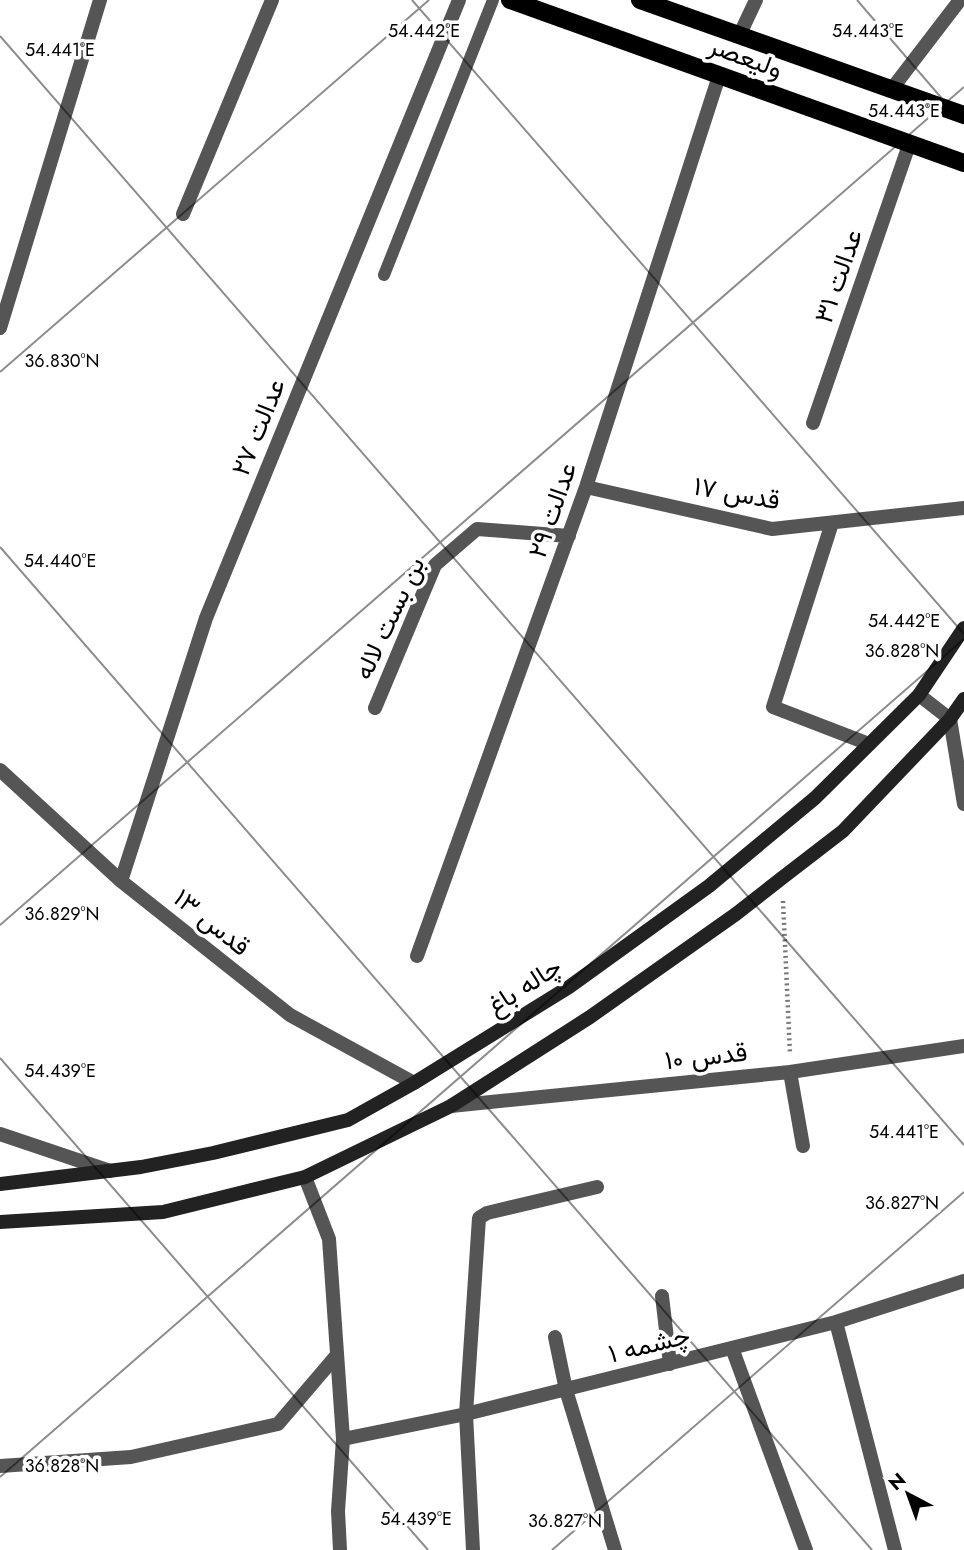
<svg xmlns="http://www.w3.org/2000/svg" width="964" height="1550" font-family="Jost,Vazirmatn,sans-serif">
	<rect width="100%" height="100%" fill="#fff"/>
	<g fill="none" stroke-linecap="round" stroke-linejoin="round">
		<!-- path -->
		<path stroke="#777" stroke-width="4.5" stroke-dasharray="2 3.5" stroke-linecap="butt" d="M 783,901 L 790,1054"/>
		<!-- lane -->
		<path stroke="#555" stroke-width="12" d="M 384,275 L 493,0"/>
		<!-- street -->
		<path stroke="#555" stroke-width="14" d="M 739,36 L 756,0
			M 891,90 L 960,0
			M 183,214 L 272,0
			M 0,328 L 100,0
			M 813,423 L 909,145
			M 586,487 L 772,529 L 964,508
			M 832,523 L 773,707 L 869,744
			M 919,695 L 950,719 L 964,804
			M 375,708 L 435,565 L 477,529 L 569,536
			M 0,770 L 121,881 L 290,1015 L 414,1083
			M 121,881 L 206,618 L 459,0
			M 417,956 L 586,487 L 719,76
			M 790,1072 L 803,1146
			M 451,1106 L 790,1072 L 964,1046
			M 0,1134 L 110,1171
			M 305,1177 L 329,1239 L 343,1439 L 338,1511 L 340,1550
			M 662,1296 L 670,1364
			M 836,1322 L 895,1550
			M 555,1337 L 566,1390 L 615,1550
			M 732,1348 L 806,1550
			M 343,1439 L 466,1414 L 836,1322 L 964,1281
			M 0,1466 L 131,1457 L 278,1424 L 336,1356
			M 473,1550 L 466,1414 L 479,1218 L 487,1213 L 597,1187"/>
		<!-- secondary -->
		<path stroke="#222" stroke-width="14" d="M 0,1184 L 141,1167 L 213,1153 L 348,1120 L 414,1083 L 569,987 L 709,886 L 815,798 L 919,695 L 964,628
			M 0,1222 L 163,1212 L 305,1177 L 451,1106 L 590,1017 L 736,914 L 782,878 L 843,831 L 950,719 L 964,699"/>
		<!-- primary -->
		<path stroke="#000" stroke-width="18" d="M 510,0 L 964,163
			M 640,0 L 964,115"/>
	</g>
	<!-- ticks -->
	<path fill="none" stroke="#000" stroke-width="2" stroke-opacity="0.45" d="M 412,0 L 964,634M 857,0 L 964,124M 0,36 L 964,1145M 0,372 L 429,0M 0,547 L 872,1550M 0,925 L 964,87M 0,1058 L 428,1550M 0,1477 L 964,639M 552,1550 L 964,1192"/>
	<g text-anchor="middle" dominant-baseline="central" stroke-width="7" stroke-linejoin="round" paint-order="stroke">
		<!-- street labels -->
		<g font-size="26" fill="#000" stroke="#fff">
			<text transform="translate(746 57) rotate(20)">ولیعصر</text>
			<text transform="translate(838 276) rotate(-71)">عدالت ۳۱</text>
			<text transform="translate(258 427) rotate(-68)">عدالت ۲۷</text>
			<text transform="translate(737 493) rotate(10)">قدس ۱۷</text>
			<text transform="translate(552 510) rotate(-71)">عدالت ۲۹</text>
			<text transform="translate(389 618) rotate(-65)">بن بست لاله</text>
			<text transform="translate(212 922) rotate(39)">قدس ۱۳</text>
			<text transform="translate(524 986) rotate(-33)">چاله باغ</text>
			<text transform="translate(706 1056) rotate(-6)">قدس ۱۰</text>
			<text transform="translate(649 1344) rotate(-14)">چشمه ۱</text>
		</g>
	</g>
	<g font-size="18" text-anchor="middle" fill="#000" stroke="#fff" stroke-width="7" stroke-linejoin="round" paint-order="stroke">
		<text x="424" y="37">54.442°E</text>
		<text x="868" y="37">54.443°E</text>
		<text x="60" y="56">54.441°E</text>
		<text x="904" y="117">54.443°E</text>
		<text x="62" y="367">36.830°N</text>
		<text x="60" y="567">54.440°E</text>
		<text x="904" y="627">54.442°E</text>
		<text x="902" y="657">36.828°N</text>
		<text x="62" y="920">36.829°N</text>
		<text x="60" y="1077">54.439°E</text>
		<text x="904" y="1138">54.441°E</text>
		<text x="902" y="1209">36.827°N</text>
		<text x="62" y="1472">36.828°N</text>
		<text x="416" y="1525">54.439°E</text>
		<text x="565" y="1527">36.827°N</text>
	</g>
	<!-- north arrow -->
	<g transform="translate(908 1494) rotate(319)" stroke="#ffffff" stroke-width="5" paint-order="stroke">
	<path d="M0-5L12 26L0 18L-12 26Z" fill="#000000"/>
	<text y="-10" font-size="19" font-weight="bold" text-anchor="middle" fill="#000000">N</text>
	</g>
</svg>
